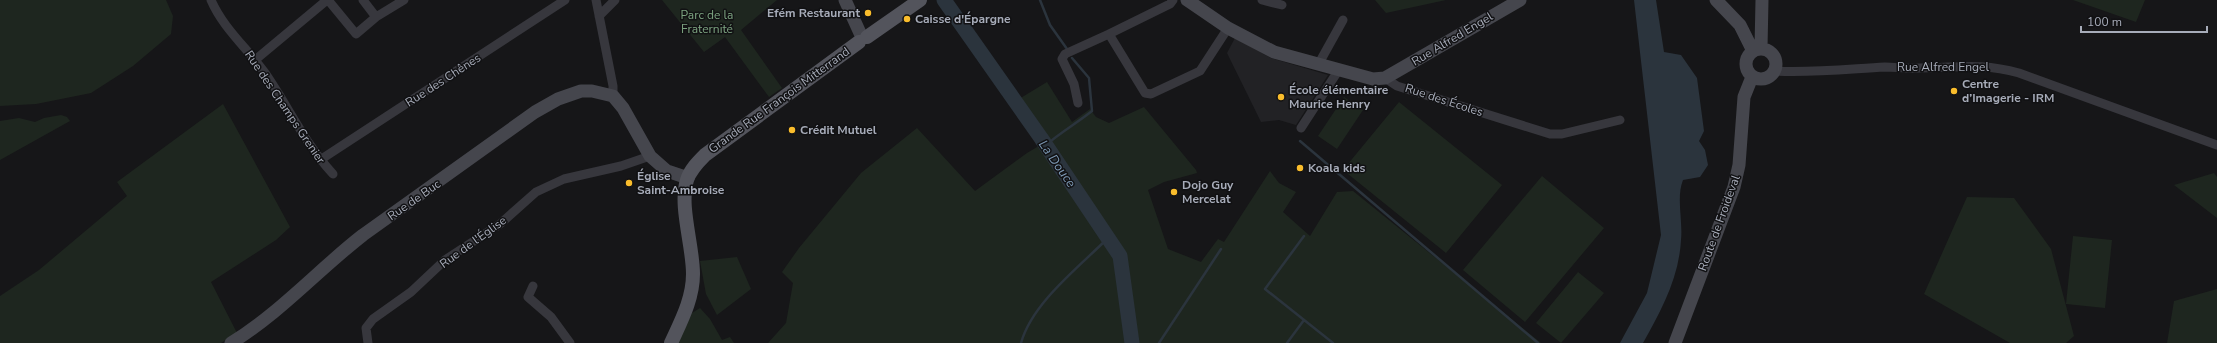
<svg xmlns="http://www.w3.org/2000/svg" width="2217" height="343" font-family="'Nunito Sans',sans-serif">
	<rect width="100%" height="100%" fill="#161618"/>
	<!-- built -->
	<path fill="#222225" d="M 1235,38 L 1271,58 L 1328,75 L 1296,125 L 1279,120 L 1261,122 L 1227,53 Z"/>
	<!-- green -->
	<path fill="#1e261f" d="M 0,0 L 166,0 L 173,16 L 171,34 L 133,66 L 91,93 L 36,104 L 0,106 Z
		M 662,0 L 777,0 L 741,30 L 782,88 L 769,97 L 725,37 L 704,52 Z
		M 1375,0 L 1446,0 L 1386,13 Z
		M 2073,0 L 2145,0 L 2136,22 Z
		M 1047,82 L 1072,122 L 1090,109 L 1096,117 L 1109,123 L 1144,107 L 1196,170 L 1197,173 L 1164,182 L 1148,190 L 1168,249 L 1201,262 L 1218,239 L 1224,242 L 1270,171 L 1279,183 L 1296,192 L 1283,212 L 1310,236 L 1337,192 L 1353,191 L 1541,343 L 768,343 L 786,323 L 793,283 L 782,272 L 799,248 L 861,173 L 917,128 L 975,191 L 1027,153 L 1049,140 L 1019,99 Z
		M 1344,97 L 1363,110 L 1337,149 L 1318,136 Z
		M 1399,102 L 1502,185 L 1446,253 L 1343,170 Z
		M 223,104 L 290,227 L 276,240 L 211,282 L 237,333 L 221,343 L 0,343 L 0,296 L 39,270 L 127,196 L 117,182 Z
		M 61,115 L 67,117 L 70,121 L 0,160 L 0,121 L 19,118 L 35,122 L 44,118 Z
		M 2214,173 L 2217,177 L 2217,218 L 2174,185 Z
		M 1542,176 L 1604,228 L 1525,322 L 1463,270 Z
		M 1967,197 L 2014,198 L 2051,249 L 2074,336 L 2066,343 L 2010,343 L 1924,294 Z
		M 2073,236 L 2112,240 L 2105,308 L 2066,304 Z
		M 737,257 L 751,289 L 717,315 L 706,294 L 700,261 Z
		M 1578,272 L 1604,293 L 1561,343 L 1536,323 Z
		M 2217,289 L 2217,343 L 2167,343 L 2174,301 Z
		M 700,308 L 710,319 L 722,340 L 730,337 L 734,343 L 678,343 L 692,313 Z"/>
	<!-- water -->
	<path fill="#2b343d" d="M 1634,0 L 1656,0 L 1664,52 L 1681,55 L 1697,78 L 1704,131 L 1699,141 L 1705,150 L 1708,165 L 1700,177 L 1683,180 C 1676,197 1683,221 1681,240 C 1679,278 1661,311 1643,343 L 1620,343 L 1647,293 L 1661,235 Z"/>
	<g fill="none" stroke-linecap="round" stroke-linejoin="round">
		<!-- stream -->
		<path stroke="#2b343d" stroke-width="2.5" d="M 1040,0 L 1050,25 L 1067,49
			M 1300,141 L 1538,343
			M 1046,145 C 1061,132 1077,123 1092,111 L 1089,78 L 1072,58
			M 1304,236 L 1265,289 L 1333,343
			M 1021,343 C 1032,303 1079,267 1108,238
			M 1159,343 L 1221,249
			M 1287,343 L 1304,320"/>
		<!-- river -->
		<path stroke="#2b343d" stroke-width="15" d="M 944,0 L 1041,138 L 1120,256 L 1132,343"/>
		<!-- street -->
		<path stroke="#37373d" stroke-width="9" d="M 211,0 C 223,28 247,48 265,73 C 288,106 305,144 333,174
			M 328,0 L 356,34 L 376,17 L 404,0
			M 363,0 L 376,17
			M 596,0 L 613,86 L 613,96
			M 1173,0 L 1170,4 L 1109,34 L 1145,93 L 1151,94 L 1200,71 L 1228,28
			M 1262,0 L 1282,5
			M 599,16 L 615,0
			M 255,60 L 327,0
			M 1318,65 L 1343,20
			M 1775,71 C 1811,73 1848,69 1885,67 C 1896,67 1907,69 1919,68 C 1957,68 1980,62 2019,73 L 2217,145
			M 1385,78 L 1397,86 L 1550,134 L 1562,134 L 1620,120
			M 1078,103 L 1074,84 L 1062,59 L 1065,54 L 1109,34
			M 1301,128 L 1338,71
			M 320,160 L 565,0
			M 533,286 L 528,297 L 551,317 L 570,343
			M 368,343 L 366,328 L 373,319 L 411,292 L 445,260 L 500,224 L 536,192 L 564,179 L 621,166 L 650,156"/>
		<!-- secondary -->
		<path stroke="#45464d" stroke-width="13" d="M 845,0 L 860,33
			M 1187,0 L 1228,28 L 1274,52 L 1373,79 L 1385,78 L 1520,0
			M 1716,0 L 1740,25 L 1753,51
			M 1761,48 L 1762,0
			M1746 64a15 15 0 1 1 30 0a15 15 0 1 1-30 0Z
			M 231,343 C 280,313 318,270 363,235 L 535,112 L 558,99 L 581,91 L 592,91 L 613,96 L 623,108 L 650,156 L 667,171 L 688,178
			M 1675,343 L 1734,187 L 1739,165 L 1744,97 L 1752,77"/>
		<!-- primary -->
		<path stroke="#53545c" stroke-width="14" d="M 867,37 L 920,0
			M 671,343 C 681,321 693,299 693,274 C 693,245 679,206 687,180 C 690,170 698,162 705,155 L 859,42"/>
	</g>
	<!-- markers -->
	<g fill="#fabd2c" stroke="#111113" stroke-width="1.5">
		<circle cx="868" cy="13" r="4"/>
		<circle cx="907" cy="19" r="4"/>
		<circle cx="1954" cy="91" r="4"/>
		<circle cx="1281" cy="97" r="4"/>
		<circle cx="792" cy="130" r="4"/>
		<circle cx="1300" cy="168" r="4"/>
		<circle cx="629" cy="183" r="4"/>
		<circle cx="1174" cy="192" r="4"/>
	</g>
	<g text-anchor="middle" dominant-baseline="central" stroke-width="3" stroke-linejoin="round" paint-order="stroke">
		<!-- poi labels -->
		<g font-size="12" font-weight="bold" fill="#a7acb9" stroke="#111113" text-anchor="start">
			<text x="860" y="13" text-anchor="end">Efém Restaurant</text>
			<text x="915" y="19">Caisse d'Épargne</text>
			<text x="1962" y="84">Centre<tspan x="1962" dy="14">d’Imagerie - IRM</tspan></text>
			<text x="1289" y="90">École élémentaire<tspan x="1289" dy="14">Maurice Henry</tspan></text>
			<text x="800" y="130">Crédit Mutuel</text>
			<text x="1308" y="168">Koala kids</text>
			<text x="637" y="176">Église<tspan x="637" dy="14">Saint-Ambroise</tspan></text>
			<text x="1182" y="185">Dojo Guy<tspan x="1182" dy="14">Mercelat</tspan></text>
		</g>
		<!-- park labels -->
		<g font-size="12" fill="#7da481" stroke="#111113">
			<text x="707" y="15">Parc de la<tspan x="707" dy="14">Fraternité</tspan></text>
		</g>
		<!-- street labels -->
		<g font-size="12" fill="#a7acb9" stroke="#111113">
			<text transform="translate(1452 39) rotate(-31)">Rue Alfred Engel</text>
			<text x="1943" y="67">Rue Alfred Engel</text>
			<text transform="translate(443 80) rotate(-33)">Rue des Chênes</text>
			<text transform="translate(779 100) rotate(-36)">Grande Rue François Mitterrand</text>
			<text transform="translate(1444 100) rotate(18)">Rue des Écoles</text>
			<text transform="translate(285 107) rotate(56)">Rue des Champs Grenier</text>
			<text transform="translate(414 200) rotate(-35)">Rue de Buc</text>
			<text transform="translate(1719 223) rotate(-70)">Route de Froideval</text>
			<text transform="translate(473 242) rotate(-36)">Rue de l'Église</text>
		</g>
		<!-- water labels -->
		<g font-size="13" font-style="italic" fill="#7d99b5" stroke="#111113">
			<text transform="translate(1057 164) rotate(55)">La Douce</text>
		</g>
	</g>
	<!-- scale -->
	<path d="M2081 26v6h126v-6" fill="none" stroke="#a7acb9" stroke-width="2"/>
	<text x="2087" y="26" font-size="12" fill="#a7acb9" stroke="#111113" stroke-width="3" paint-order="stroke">100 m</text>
</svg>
